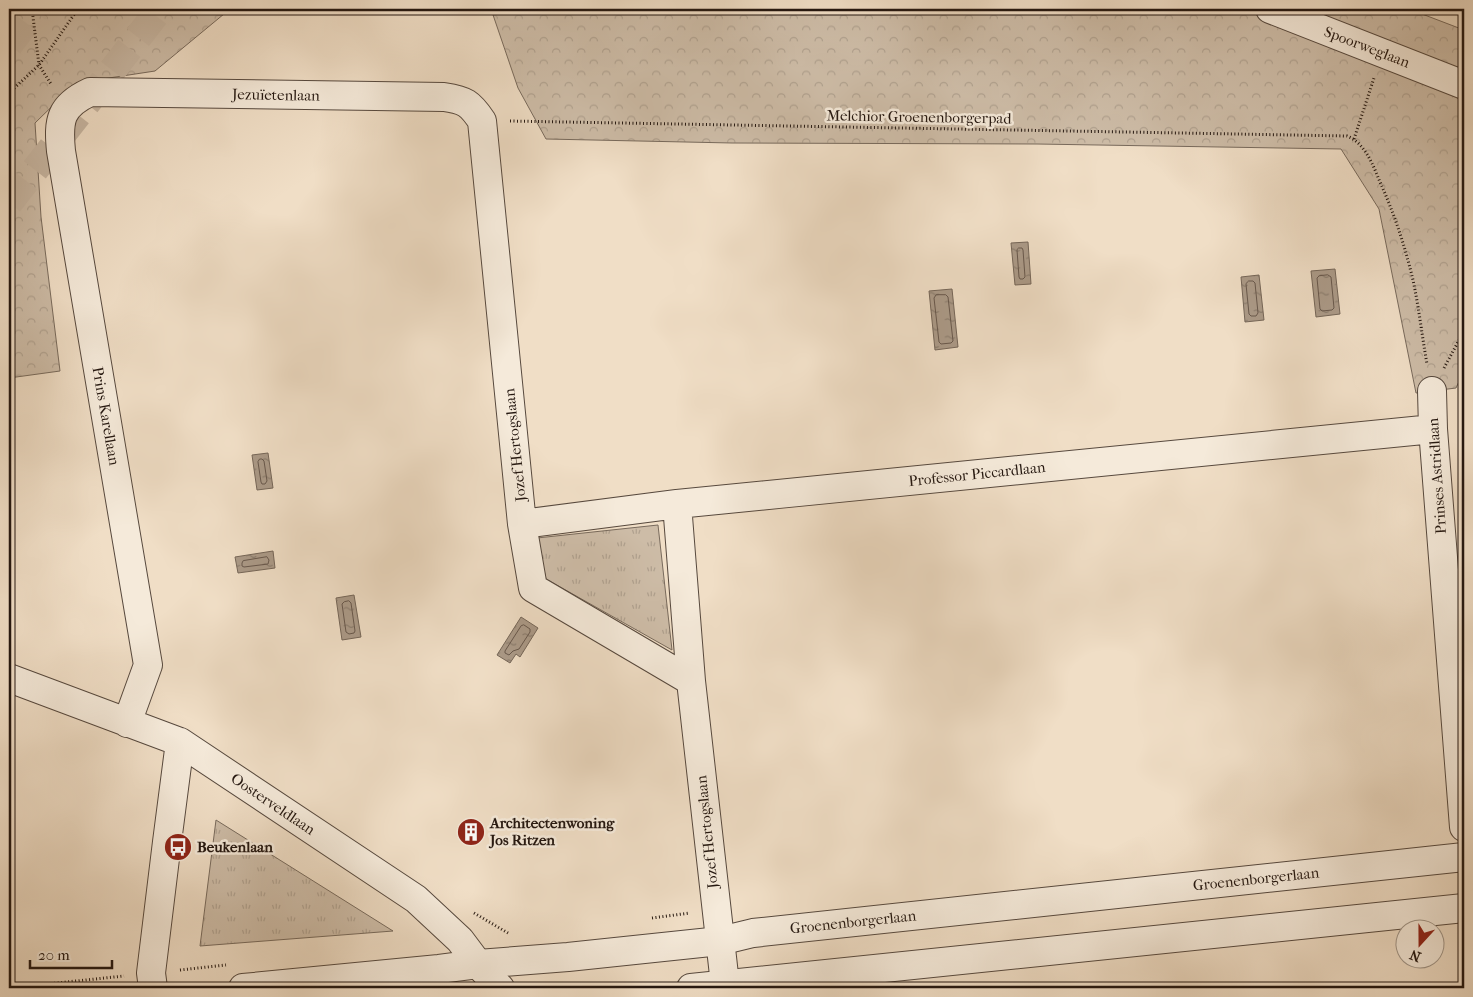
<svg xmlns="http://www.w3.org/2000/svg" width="1473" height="997" font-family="'IM FELL French Canon',serif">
	<defs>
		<pattern id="grass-tufts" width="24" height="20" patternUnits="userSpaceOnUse" patternTransform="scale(1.25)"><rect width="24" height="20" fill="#cdbca7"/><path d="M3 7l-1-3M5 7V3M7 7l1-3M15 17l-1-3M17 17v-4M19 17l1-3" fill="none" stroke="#b0a18f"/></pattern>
		<pattern id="forest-crowns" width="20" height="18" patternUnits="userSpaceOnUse" patternTransform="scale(1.25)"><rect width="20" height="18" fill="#cdbca7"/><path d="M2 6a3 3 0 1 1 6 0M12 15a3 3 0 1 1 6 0" fill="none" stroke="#b0a18f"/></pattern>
		<pattern id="water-ripples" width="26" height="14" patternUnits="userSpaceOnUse" patternTransform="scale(1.25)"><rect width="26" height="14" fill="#ab9a88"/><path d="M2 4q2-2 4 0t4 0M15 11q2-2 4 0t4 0" fill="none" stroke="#8b7d6e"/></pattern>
	</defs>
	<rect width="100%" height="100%" fill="#f0dec6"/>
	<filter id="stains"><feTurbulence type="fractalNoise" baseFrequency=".004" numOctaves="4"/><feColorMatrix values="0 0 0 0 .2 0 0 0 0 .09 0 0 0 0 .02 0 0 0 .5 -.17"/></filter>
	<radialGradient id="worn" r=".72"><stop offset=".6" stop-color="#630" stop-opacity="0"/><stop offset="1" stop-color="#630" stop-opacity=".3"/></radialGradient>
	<!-- grass -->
	<path fill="url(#grass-tufts)" stroke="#786a5c" d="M 658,525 L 672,650 L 546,579 L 537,538 Z
		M 216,820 L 393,931 L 200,946 Z"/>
	<!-- forest -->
	<path fill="url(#forest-crowns)" stroke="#786a5c" d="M 9,9 L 230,9 L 155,71 L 76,83 L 35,123 L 41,217 L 60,371 L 9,378 Z
		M 491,9 L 1409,9 L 1464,30 L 1464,371 L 1456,388 L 1416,393 L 1379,209 L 1341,149 L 1037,144 L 732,143 L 546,139 L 518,88 Z"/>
	<!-- water -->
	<path fill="url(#water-ripples)" stroke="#756658" d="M 1028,242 L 1031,284 L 1015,285 L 1011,243 Z
		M 1335,269 L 1340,314 L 1316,317 L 1311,271 Z
		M 1259,275 L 1264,320 L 1245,322 L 1241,277 Z
		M 952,289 L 958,347 L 935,350 L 929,291 Z
		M 268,453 L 273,488 L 257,490 L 252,455 Z
		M 273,551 L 275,568 L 238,573 L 235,557 Z
		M 354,595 L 361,637 L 342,640 L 336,598 Z
		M 521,617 L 538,628 L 520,657 L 516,654 L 510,663 L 497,655 Z"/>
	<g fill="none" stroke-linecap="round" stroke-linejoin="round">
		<!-- shore -->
		<path stroke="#68584c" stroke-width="1" d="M 1019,248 L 1022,248 L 1023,250 L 1025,277 L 1023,279 L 1020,279 L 1019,277 L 1017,250 Z
			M 1328,275 L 1331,277 L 1334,308 L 1332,310 L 1322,311 L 1320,309 L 1317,278 L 1319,276 Z
			M 1249,281 L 1253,281 L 1255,283 L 1258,313 L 1256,316 L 1251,316 L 1249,314 L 1246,284 Z
			M 946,295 L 948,297 L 953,341 L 951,343 L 941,344 L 939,342 L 934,298 L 936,295 Z
			M 260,459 L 262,459 L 264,461 L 267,481 L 265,484 L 262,484 L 261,482 L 258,462 Z
			M 267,557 L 269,560 L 268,564 L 244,567 L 242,566 L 242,563 L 243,561 Z
			M 349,601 L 351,603 L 355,631 L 354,633 L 349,634 L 346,632 L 342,604 L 344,602 Z
			M 524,625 L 530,629 L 530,632 L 519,649 L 513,651 L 509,655 L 505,653 L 505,651 L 521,626 Z"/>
		<!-- motorway-tunnel -->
		<path stroke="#c7b6a2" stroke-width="28" stroke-dasharray="28 14" stroke-linecap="butt" d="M 9,45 L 36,9
			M 9,203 L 160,9"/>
		<defs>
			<path id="minor" d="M 1270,9 L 1464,85
				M 1432,391 L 1433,429 L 1464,827
				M 677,504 L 691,681 L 725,984
				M 522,524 L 677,504 L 1433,429
				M 9,678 L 180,742 L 416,899 L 460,940 L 478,964 L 500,988
				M 127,723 L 148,665 L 61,151 C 58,120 60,106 90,92 L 444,97 C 465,100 470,103 482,121 L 522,524 L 533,588 L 691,681
				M 153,988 L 151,973 L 167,842 L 180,742"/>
			<path id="tertiary" d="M 243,988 L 439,969 L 478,964 L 568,957 L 720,941 L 753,933 L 1464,857
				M 691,988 L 1464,908"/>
		</defs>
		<!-- minor casing -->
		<use href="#minor" stroke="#57493e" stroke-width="30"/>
		<!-- tertiary casing -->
		<use href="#tertiary" stroke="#57493e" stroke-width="30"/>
		<!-- path -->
		<path stroke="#241710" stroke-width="3" stroke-dasharray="1 2.5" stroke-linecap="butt" d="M 32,9 L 39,65 L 51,84
			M 9,93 L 39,65 L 78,9
			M 510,121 L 1347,136 C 1365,143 1373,165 1380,182 C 1394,213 1405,246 1413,280 C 1419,308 1422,336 1427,364
			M 1354,139 L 1374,78
			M 1444,368 L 1464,331
			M 474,913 L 508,933
			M 652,918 L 690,913
			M 180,970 L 226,965
			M 9,988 L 124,976"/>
		<!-- minor -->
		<use href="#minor" stroke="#f5eada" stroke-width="28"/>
		<!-- tertiary -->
		<use href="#tertiary" stroke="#f5eada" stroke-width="28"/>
	</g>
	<!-- icons -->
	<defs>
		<symbol id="building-disc" viewBox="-11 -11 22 22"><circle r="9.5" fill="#8f2418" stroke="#f5eada"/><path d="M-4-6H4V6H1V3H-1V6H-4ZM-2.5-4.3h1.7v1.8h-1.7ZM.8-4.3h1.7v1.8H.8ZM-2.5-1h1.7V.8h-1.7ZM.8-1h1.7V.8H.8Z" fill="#fff"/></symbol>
		<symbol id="bus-disc" viewBox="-11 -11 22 22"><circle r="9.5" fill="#8f2418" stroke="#f5eada"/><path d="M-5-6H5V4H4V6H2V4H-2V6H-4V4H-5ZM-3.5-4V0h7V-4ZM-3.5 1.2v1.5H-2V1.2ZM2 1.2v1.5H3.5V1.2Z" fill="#fff"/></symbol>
	</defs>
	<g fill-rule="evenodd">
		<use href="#building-disc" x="455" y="816" width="32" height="32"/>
		<use href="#bus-disc" x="162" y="831" width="32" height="32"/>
	</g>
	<g text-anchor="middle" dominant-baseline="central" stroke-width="5" stroke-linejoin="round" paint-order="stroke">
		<!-- street labels -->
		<g font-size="15" fill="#241710" stroke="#f5eada">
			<text transform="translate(1367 47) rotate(21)">Spoorweglaan</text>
			<text transform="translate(276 95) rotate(1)">Jezuïetenlaan</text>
			<text transform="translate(919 117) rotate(1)">Melchior Groenenborgerpad</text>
			<text transform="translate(106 416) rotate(80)">Prins Karellaan</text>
			<text transform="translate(515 445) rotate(-96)">Jozef Hertogslaan</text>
			<text transform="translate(977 474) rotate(-6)">Professor Piccardlaan</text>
			<text transform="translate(1437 476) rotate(-94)">Prinses Astridlaan</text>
			<text transform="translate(273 804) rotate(34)">Oosterveldlaan</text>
			<text transform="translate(707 832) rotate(-96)">Jozef Hertogslaan</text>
			<text transform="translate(1256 879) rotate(-6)">Groenenborgerlaan</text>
			<text transform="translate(853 922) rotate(-6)">Groenenborgerlaan</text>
		</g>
		<!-- poi labels -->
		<g font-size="15" font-weight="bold" fill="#241710" stroke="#f5eada" text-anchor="start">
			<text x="490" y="823">Architectenwoning<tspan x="490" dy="17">Jos Ritzen</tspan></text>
			<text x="197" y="847">Beukenlaan</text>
		</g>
	</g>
	<!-- margin -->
	<rect width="1473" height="997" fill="none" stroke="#f0dec6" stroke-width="30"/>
	<rect x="10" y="10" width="1453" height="977" fill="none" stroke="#241710" stroke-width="2.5"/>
	<rect x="15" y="15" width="1443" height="967" fill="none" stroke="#241710"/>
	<!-- north arrow -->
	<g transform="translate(1420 944) rotate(201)"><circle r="24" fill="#f5eada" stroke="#a19689"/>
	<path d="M0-4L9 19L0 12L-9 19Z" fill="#8f2418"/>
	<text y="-8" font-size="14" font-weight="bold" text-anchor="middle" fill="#241710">N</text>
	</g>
	<!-- scale -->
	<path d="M30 960v8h82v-8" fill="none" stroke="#241710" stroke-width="2.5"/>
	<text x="38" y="960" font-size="15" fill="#241710" stroke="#f5eada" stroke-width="4" paint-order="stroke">20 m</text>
	<rect width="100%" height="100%" filter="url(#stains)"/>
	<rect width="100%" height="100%" fill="url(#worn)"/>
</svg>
